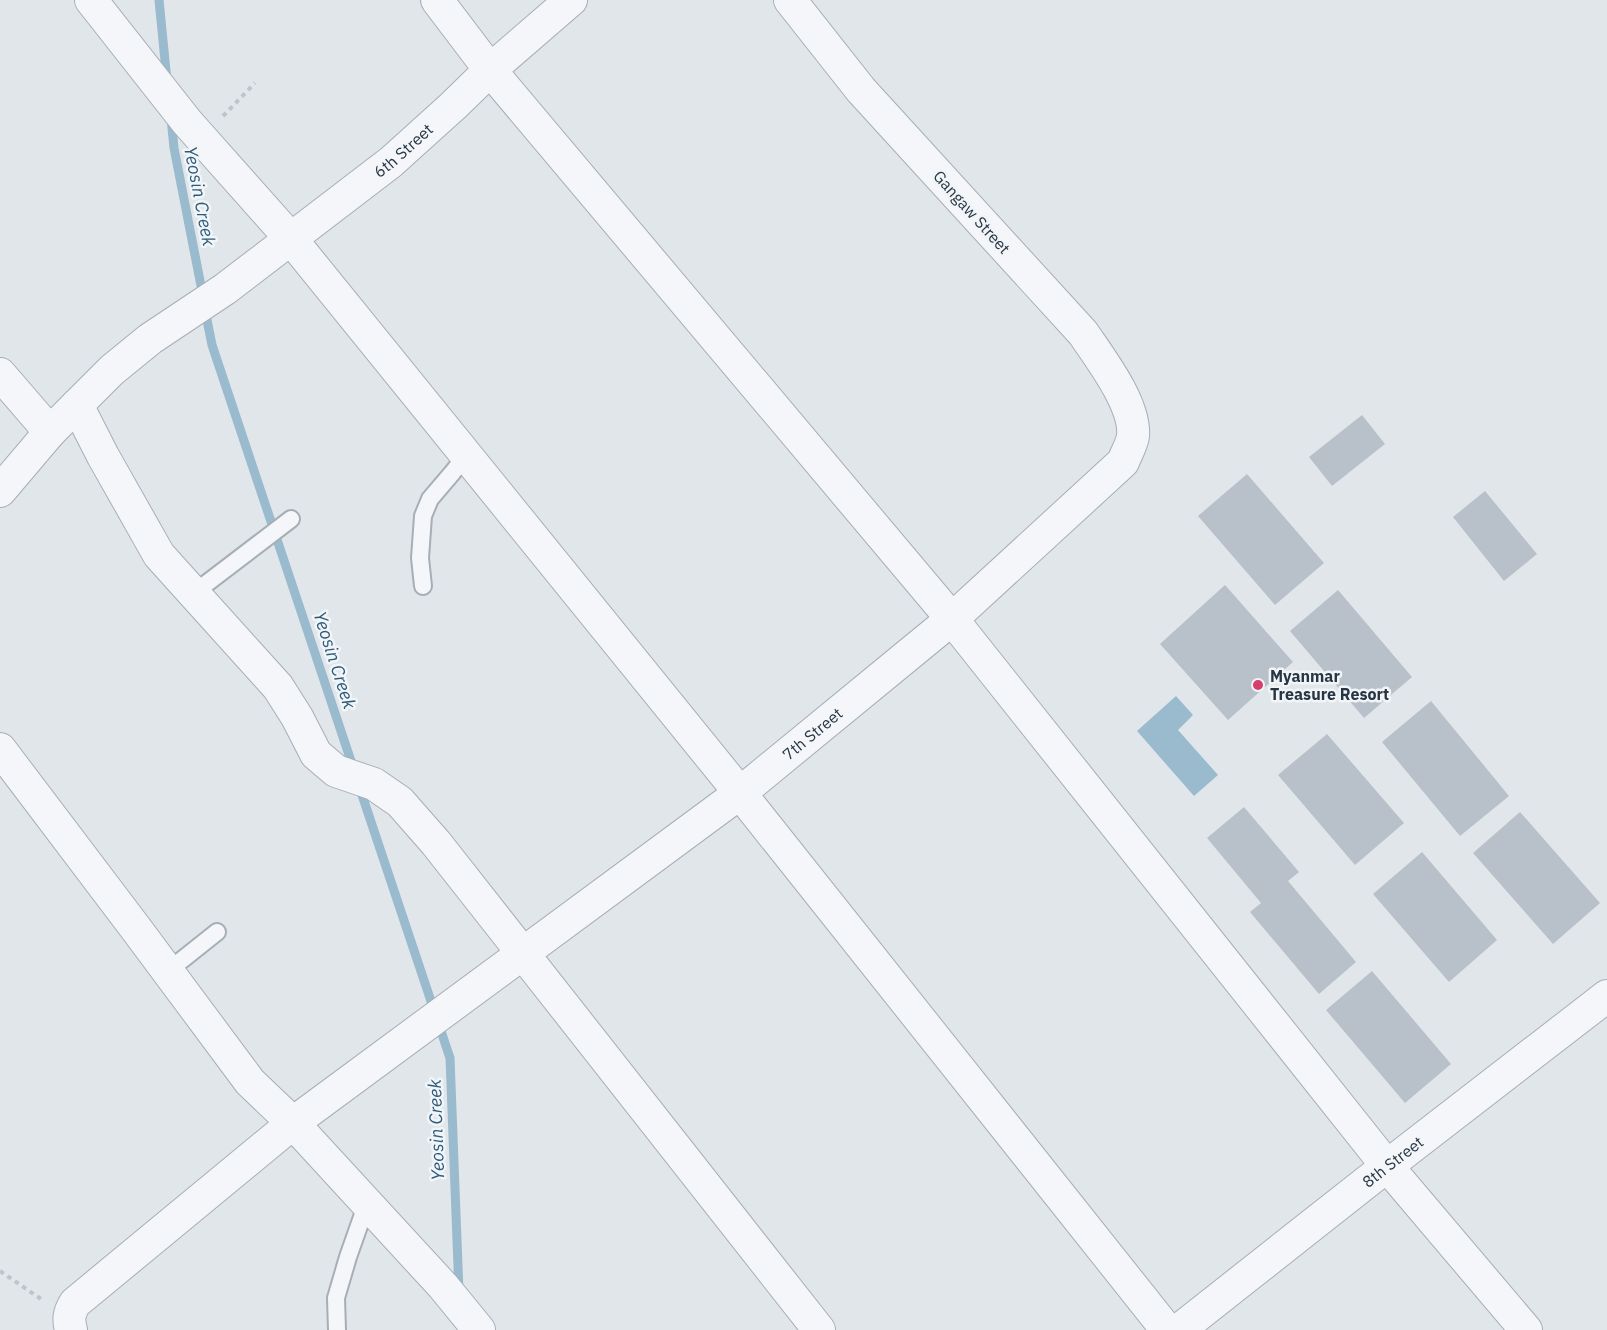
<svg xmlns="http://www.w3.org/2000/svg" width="1607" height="1330" font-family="'IBM Plex Sans',sans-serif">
	<rect width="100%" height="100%" fill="#e1e6eb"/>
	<!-- water -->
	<path fill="#9abacd" d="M 1176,696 L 1193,715 L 1178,730 L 1218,775 L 1194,796 L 1137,731 Z"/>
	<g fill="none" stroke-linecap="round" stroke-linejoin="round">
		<!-- stream -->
		<path stroke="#9abacd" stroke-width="9" d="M 159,0 L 167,81
			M 171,118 L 174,148 L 203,296
			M 205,310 L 212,345 L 354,770
			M 359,786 L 450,1058 L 459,1292"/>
	</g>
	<!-- building -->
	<path fill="#b8c0c9" d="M 1362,415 L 1385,444 L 1332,486 L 1309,457 Z
		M 1247,474 L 1324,563 L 1275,605 L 1198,516 Z
		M 1485,491 L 1537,554 L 1504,581 L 1453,517 Z
		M 1225,585 L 1293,662 L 1228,720 L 1160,644 Z
		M 1338,590 L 1412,677 L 1364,718 L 1290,631 Z
		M 1431,701 L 1509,796 L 1460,836 L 1382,742 Z
		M 1327,734 L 1404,823 L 1355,865 L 1278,775 Z
		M 1244,807 L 1299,872 L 1288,881 L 1356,962 L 1319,994 L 1250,912 L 1261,903 L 1207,838 Z
		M 1520,812 L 1600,903 L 1553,944 L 1473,853 Z
		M 1422,852 L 1497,940 L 1449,982 L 1373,894 Z
		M 1372,971 L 1451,1064 L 1405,1103 L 1326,1010 Z"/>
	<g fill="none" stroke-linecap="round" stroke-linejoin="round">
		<defs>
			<path id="lane" d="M 423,586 L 420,558 L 423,516 L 430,499 L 453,472 L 466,455
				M 194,593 L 291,519
				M 168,971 L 217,932
				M 337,1330 L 336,1298 L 348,1257 L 367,1203"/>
			<g id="street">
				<path d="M 91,0 L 187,122 L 291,239 L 740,793 L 1167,1330"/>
				<path d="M 437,0 L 490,70 L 952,619 L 1387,1166 L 1526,1330"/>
				<path d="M 0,374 L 50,432"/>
				<path d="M 77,405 L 103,456 L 159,555 L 278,687 L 297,717 L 316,754 L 336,771 L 374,784 L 400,802 L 436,843 L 819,1330"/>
				<path id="s1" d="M 0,491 L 50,432 L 112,370 L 150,339 L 225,289 L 391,162 L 453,106 L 490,70 L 571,0"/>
				<path id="s2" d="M 0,749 L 137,930 L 250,1082 L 293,1123 L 740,793 L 952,619 L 1123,462 C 1126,454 1132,444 1133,436 C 1136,405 1100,358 1083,333 L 861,90 L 790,0"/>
				<path d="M 71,1330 C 68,1319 69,1313 75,1303 L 293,1123 L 443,1286 L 479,1330"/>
				<path id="s3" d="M 1179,1330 L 1387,1166 L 1607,996"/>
			</g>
		</defs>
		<!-- lane casing -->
		<use href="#lane" stroke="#a6aeb6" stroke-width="20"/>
		<!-- street casing -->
		<use href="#street" stroke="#a6aeb6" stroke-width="34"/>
		<!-- path -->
		<path stroke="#bfc4ca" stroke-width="4" stroke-dasharray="4.5 4.5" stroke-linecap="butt" d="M 223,116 L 255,83
			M 0,1271 L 44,1301"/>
		<!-- lane -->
		<use href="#lane" stroke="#f4f6f9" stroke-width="16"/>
		<!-- street -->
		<use href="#street" stroke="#f4f6f9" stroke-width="32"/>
	</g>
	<!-- markers -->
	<circle fill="#d73e6b" stroke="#f1f5f8" stroke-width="2" cx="1258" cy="685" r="6"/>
	<g text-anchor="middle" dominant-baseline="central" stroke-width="5" stroke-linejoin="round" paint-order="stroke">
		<!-- street labels -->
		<g font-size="16" fill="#283644" stroke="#f1f5f8">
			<text stroke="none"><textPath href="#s1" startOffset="530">6th Street</textPath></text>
			<text transform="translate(972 212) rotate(48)">Gangaw Street</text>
			<text stroke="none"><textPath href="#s2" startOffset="1125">7th Street</textPath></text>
			<text stroke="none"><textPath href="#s3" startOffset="272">8th Street</textPath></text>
		</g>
		<!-- poi labels -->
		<g font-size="16" font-weight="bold" fill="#283644" stroke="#f1f5f8" text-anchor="start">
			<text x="1270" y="676">Myanmar<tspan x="1270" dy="18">Treasure Resort</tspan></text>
		</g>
		<!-- water labels -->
		<g font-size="18" font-style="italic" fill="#2f5b7a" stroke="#f1f5f8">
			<text transform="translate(200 196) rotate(79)">Yeosin Creek</text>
			<text transform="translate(335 660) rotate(72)">Yeosin Creek</text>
			<text transform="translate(436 1130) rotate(-92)">Yeosin Creek</text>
		</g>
	</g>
</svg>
